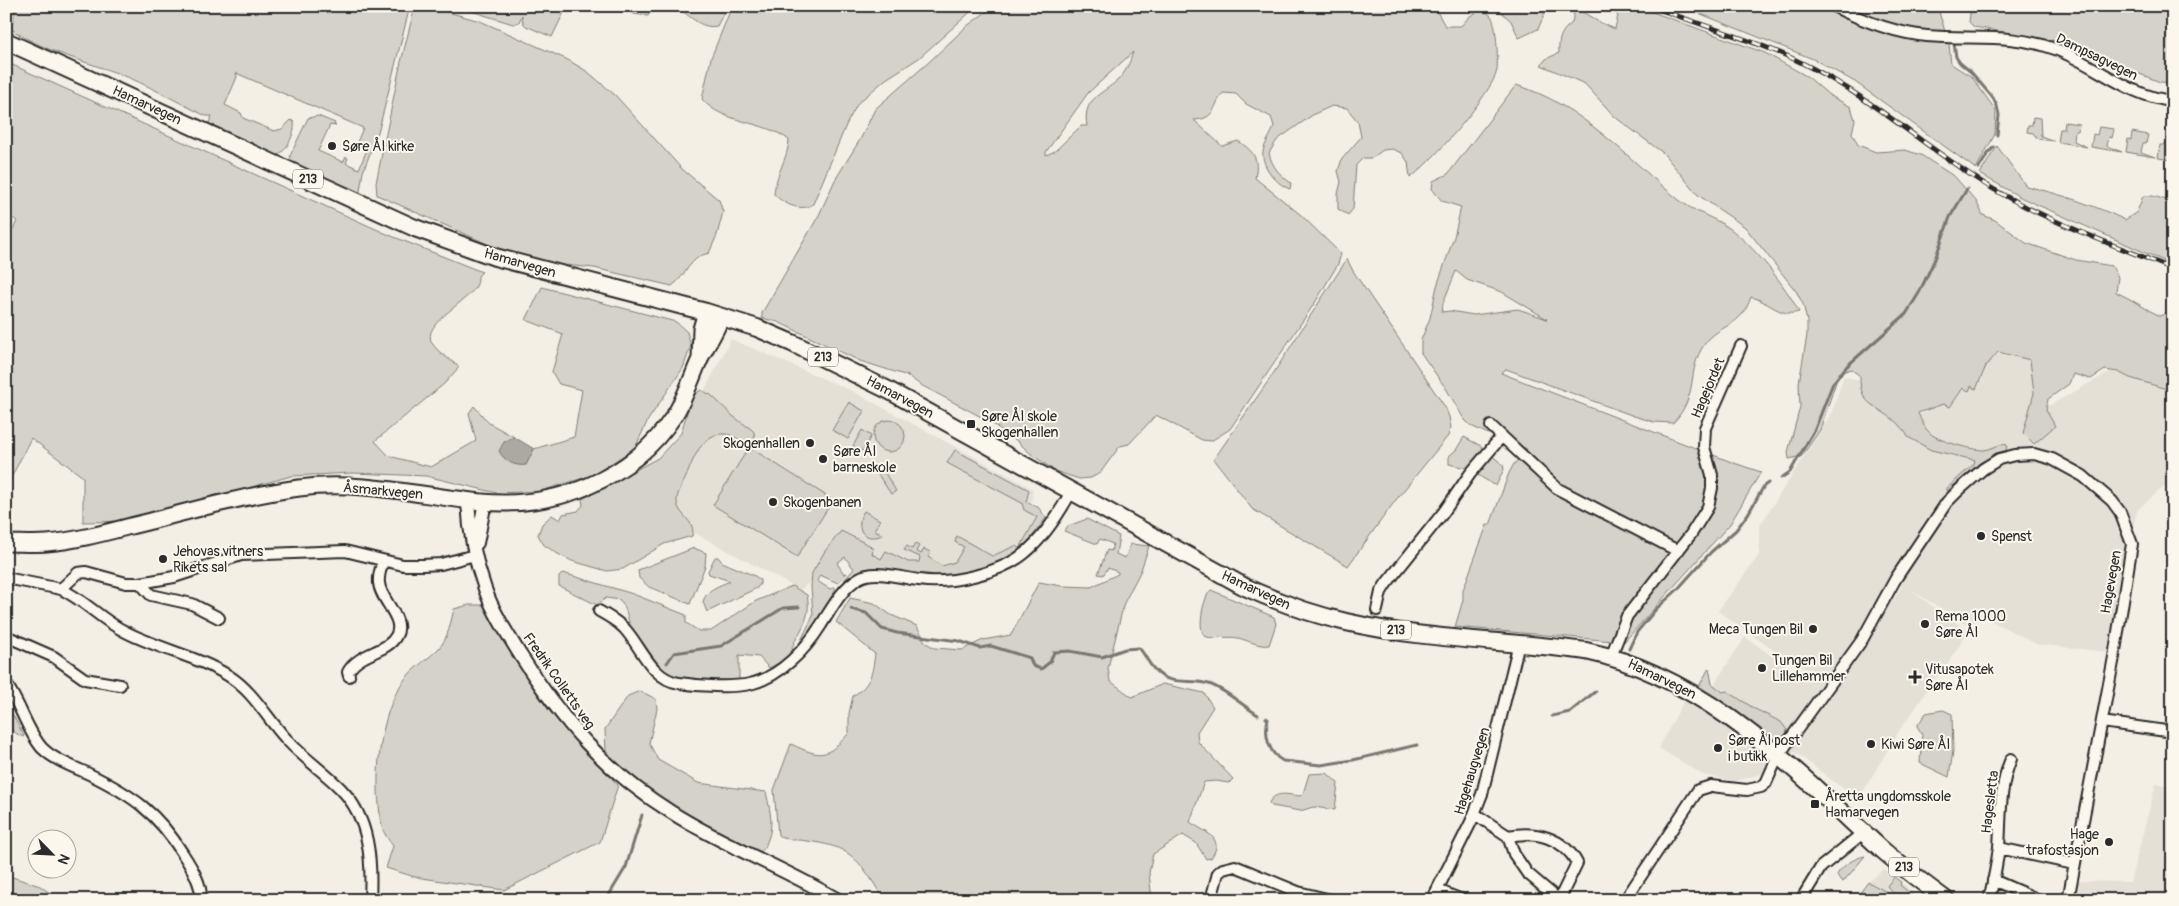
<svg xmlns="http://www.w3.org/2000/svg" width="2179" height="906" font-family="Pangolin,sans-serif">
	<rect width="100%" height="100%" fill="#f3efe4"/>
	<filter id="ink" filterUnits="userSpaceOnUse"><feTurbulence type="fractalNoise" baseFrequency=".02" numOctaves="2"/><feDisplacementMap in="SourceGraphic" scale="10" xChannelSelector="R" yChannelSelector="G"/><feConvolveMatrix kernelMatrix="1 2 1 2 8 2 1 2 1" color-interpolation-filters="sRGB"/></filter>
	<g filter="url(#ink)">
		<!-- built -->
		<path fill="#e4e0d6" d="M 731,339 L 854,392 L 1033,489 L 1031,504 L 1037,517 L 1021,546 L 1015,546 L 991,556 L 942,566 L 882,563 L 836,546 L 813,580 L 800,590 L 693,532 L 677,520 L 657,474 L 677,444 Z
			M 2020,351 L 2042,377 L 2039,411 L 2117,368 L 2173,387 L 2173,479 L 2138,509 L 2126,549 L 2115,622 L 2106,652 L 2036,644 L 1986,618 L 1967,624 L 1907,588 L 1968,631 L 1944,671 L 1934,679 L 1913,712 L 1902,726 L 1858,800 L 1795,752 L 1768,772 L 1736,781 L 1703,775 L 1659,748 L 1683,702 L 1707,695 L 1745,637 L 1796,673 L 1839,682 L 1902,586 L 1898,584 L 1829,677 L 1793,664 L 1718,611 L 1759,555 L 1759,527 L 1831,414 L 1844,376 L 1872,384 L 1904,423 L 1948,399 L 1991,355 Z
			M 2156,784 L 2173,786 L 2173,900 L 2073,900 L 2078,881 L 2130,882 Z
			M 1883,869 L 1894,877 L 1923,900 L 1846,900 L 1860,891 Z"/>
		<!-- green -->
		<path fill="#d5d2c9" stroke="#807e7a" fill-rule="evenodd" d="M 16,6 L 410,6 L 379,129 L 363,172 L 359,197 L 292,163 L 290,156 L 308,118 L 318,116 L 335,123 L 334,125 L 336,126 L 330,125 L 318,151 L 343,162 L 346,157 L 348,158 L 346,163 L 359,169 L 368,147 L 357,142 L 363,128 L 236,73 L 237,77 L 225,105 L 241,113 L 243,118 L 274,131 L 282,129 L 291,120 L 294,122 C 296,132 286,154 275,156 L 207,127 L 212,116 L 206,116 C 177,102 147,84 117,73 C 81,60 43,51 11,29 Z
			M 415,6 L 426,6 L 480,21 L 568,60 L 588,72 L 615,95 L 682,169 L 719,200 L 723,212 L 717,235 L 709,253 C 689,257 687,275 672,286 L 594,268 L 546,263 L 494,247 L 377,195 L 376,183 L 400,66 Z
			M 455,6 L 567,6 L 552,37 L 526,26 L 523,23 L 522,15 L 519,22 L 513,24 Z
			M 618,6 L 650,6 L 651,9 L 648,16 L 634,14 Z
			M 674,6 L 727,6 L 717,26 C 700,30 688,13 674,6 Z
			M 732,6 L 977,6 L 919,58 L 886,79 L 858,103 L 847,123 L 813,204 C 801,213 782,203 774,194 C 775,175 788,159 789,140 C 764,120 722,124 702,99 L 711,58 Z
			M 1003,6 L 1434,6 L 1445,26 L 1461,26 L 1470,16 L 1482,9 C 1485,11 1489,14 1491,16 C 1497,24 1498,60 1497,70 C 1493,93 1430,164 1410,178 L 1408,162 L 1402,153 L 1392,149 L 1383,150 L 1372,158 L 1363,158 L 1356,165 L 1353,209 L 1348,215 L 1338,209 L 1338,194 L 1341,182 L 1338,171 L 1342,159 L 1361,137 L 1358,122 L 1347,108 L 1332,106 L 1314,114 L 1277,140 L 1269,153 C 1272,167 1280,175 1291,183 L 1290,189 C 1277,185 1261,166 1263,152 C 1264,144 1272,134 1274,126 L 1271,117 L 1246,104 L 1236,94 L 1223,93 C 1212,107 1216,119 1194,120 L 1222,146 L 1238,141 C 1255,152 1259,159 1255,178 L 1301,215 L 1341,254 L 1338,264 L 1316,301 L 1230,429 L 1211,441 L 1202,440 L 1156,415 L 1129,444 L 1120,446 L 1100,473 L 1091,478 L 1079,479 L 1055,471 L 1031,454 L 1017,441 L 987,420 L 919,384 L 908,376 L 860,361 L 778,322 L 762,318 L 762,313 L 819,215 L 835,180 L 861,138 L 875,109 L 929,62 L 967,26 L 986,12 ZM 1133,52 C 1130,62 1126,72 1118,80 C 1101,95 1082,99 1087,126 L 1081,126 L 1055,151 L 1046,155 L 1046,152 L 1088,93 Z
			M 1495,6 L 1540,6 L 1545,13 L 1538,29 L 1519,38 L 1511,21 Z
			M 1600,6 L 1636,6 L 1765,53 L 1808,77 L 1829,95 L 1851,107 L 1855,120 L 1852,133 L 1858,145 L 1876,152 L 1905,150 L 1921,155 L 1955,177 L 1976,201 L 1983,215 L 1995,220 L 2026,243 L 2076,260 L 2112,266 L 2118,277 L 2116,292 C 2132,299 2145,309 2160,316 L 2173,309 L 2173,391 L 2130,378 L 2118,372 L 2105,370 L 2091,379 L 2073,374 L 2069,384 L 2048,399 L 2046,410 L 2055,426 L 2034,444 L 2023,433 L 2034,393 L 2030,360 L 1998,352 L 1986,366 L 1976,389 L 1971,386 L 1969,391 L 1963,388 L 1950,407 L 1943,404 L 1918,413 C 1921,420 1924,428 1931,434 C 1939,441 1972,450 1984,450 C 1993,449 1998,443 2007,445 L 2006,451 L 1981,462 L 1947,491 L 1947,488 L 1974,464 L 1975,460 L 1931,450 L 1908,437 C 1906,432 1902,429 1899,425 C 1880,405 1859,408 1860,376 L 1851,369 L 1839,373 L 1820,430 L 1802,456 L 1789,459 L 1788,452 L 1800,407 L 1799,383 L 1807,335 L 1807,321 L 1803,304 L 1796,291 L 1745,227 L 1698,195 L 1663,153 L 1615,117 L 1585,84 L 1541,65 L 1546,59 L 1559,53 C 1558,39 1561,31 1572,23 L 1575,7 L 1597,21 L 1615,29 L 1618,15 Z
			M 1681,6 L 1898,6 L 1927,10 L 1938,9 L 1949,44 L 1951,64 L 1972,77 L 1996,111 L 1995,134 L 1976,169 L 1855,82 L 1813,59 Z
			M 1971,6 L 2173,6 L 2173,83 L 2160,82 L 2056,41 L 1974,27 L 1969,22 Z
			M 6,62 L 389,235 L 482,272 L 478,276 C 478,277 478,283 477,284 C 472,300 420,323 432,343 C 438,353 450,359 459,367 L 445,383 L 375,441 L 389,456 L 431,467 L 476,441 L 469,413 L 474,406 L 489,423 L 514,437 L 504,442 L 526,465 L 534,449 L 574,437 L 582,390 L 559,384 L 552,372 L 563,334 L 526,320 L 542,287 L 676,322 L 687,332 L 691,346 L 683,368 L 648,420 L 635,448 L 593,475 L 541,491 L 497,493 L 426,476 L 353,473 L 291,476 L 129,521 L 83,522 L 83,477 L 31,438 L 6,488 L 6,244 L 17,221 L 6,213 Z
			M 1516,85 C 1581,104 1628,159 1679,200 C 1694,212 1713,217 1729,228 C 1753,245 1786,286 1799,312 C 1780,318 1769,301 1751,297 C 1741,329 1719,323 1704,345 C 1686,371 1700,394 1673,423 L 1654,422 L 1634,416 L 1506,369 L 1501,373 L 1734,463 L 1761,472 L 1730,524 L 1624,642 L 1455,627 L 1463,600 L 1463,590 L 1487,525 L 1490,525 L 1509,473 L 1514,464 L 1527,449 L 1486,433 L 1471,426 L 1464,419 L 1447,390 L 1421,353 L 1421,340 L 1430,318 L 1437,286 L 1454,237 L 1461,207 L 1442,201 L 1432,189 L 1433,181 L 1448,174 ZM 1456,271 L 1467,280 L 1502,292 L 1547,319 L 1518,309 L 1474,315 L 1450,311 L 1442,312 L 1443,303 Z
			M 2033,117 L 2040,118 L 2041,136 L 2054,141 L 2038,139 L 2033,133 L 2027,132 L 2028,125 L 2032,125 Z
			M 2065,122 L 2079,124 L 2078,131 L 2075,131 L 2074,141 L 2087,147 L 2058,142 L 2060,129 L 2064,129 Z
			M 2099,127 L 2114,129 L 2112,138 L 2109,137 L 2107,146 L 2122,152 L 2091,147 L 2093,134 L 2097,135 Z
			M 2132,132 L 2148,135 L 2146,143 L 2143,143 L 2141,152 L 2155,157 L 2126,152 L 2128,139 L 2131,140 Z
			M 2166,138 L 2173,139 L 2173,160 L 2158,158 L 2160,145 L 2164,145 Z
			M 1997,146 L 2026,186 C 2060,194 2094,205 2125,220 L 2137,212 L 2143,196 L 2153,196 L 2173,202 L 2173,265 L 2022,198 L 1980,174 Z
			M 1347,259 L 1353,271 L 1445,407 L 1449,417 L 1451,427 L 1448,436 L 1395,501 L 1348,566 L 1252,509 L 1214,459 L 1269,380 Z
			M 701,390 L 711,395 L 734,417 L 751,429 L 754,432 L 755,445 L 752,448 C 744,444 734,434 725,434 C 702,432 693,460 686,477 C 683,484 676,494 677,502 C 678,516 697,521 692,536 L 664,544 L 623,569 L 607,571 L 572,561 L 558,554 L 544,545 L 538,535 L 542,524 L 552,515 L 560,520 L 563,514 L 578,511 L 583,505 L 582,499 L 658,458 L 681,433 L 692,396 Z
			M 849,402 L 864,411 L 848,439 L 832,430 Z
			M873 436a16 16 0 1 1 32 0a16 16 0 1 1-32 0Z
			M 862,430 L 871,436 L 863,451 L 853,446 Z
			M 1464,437 L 1481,446 L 1503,465 L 1504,469 L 1496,486 L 1466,468 L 1449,464 L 1449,456 L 1456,450 Z
			M 749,447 L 833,500 L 797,557 L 713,505 Z
			M 955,450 L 1029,490 L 1026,502 L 1038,507 L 1046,518 L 1024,547 L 1021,546 L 1037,517 L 1024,510 L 1022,503 L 947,463 Z
			M 883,470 L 896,491 L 891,494 L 877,473 Z
			M 864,511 L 880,520 L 874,530 L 883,535 C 862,543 854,527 864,511 Z
			M 1087,519 L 1119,536 L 1116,554 L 1125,558 L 1131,544 L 1149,546 L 1141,570 L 1124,603 L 1108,668 L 1110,681 L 1132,697 L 1163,684 L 1204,693 L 1213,707 L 1197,732 L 1198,742 L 1233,779 L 1229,783 L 1216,781 L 1204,782 L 1190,822 C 1204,832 1226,837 1211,858 L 1206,859 L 1196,843 L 1183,835 L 1153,854 L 1149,873 L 1152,900 L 884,900 C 852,845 843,845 782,838 L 778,835 L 774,790 L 791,744 C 821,758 826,759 849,733 L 849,713 L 853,696 C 871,684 872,675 875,654 L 836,622 L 850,598 L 874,603 L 891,615 L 917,626 L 925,642 L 934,648 L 962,650 L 983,640 L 1011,635 L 1039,582 L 1062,586 L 1091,587 L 1118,574 L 1118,572 L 1108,568 L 1103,575 L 1098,574 L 1107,550 L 1111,551 L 1113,544 L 1100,539 L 1097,544 L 1064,531 L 1068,526 Z
			M 841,531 L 869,545 L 873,549 L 872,554 L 881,559 L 886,551 L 908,562 L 919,562 L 920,557 L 904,550 L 907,546 L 912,549 L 915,544 L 919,546 L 916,551 L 921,554 L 924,549 L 930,552 L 928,557 L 942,566 L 955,562 L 964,547 L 955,542 L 957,536 L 992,556 L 1015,546 L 1022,549 C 999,564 970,574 942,577 C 913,579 869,561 844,580 L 854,569 L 845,557 L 837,563 L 844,574 L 847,573 L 838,583 L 820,575 L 817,581 L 830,589 L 835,587 L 835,595 L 800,646 L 800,642 L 813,616 L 811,586 L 812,573 L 825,551 Z
			M 694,548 L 706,553 L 705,566 L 690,604 L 649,587 L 639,578 L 638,570 Z
			M 715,557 L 718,557 L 722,562 L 755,576 L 760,580 L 760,584 L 757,588 L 707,612 L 703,602 C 706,589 719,586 730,581 L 709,574 L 708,571 Z
			M 563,573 L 633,594 L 686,615 L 686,623 L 699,631 L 711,631 L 756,601 L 792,586 L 807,595 C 812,616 801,629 792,647 L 793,653 L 783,661 L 769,668 L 759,657 L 739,655 L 739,680 C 680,681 661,685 631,628 C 627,618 627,608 620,600 L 606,598 L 597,605 L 559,586 L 559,577 Z
			M 1211,590 L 1274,617 L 1276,624 L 1269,645 C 1260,647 1247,640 1238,638 C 1229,636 1213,639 1207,637 C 1195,633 1204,595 1211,590 Z
			M 469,605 L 483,605 C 506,639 523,676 548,709 C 569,736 594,760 618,785 L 600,842 L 504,890 L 415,877 L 386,868 L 393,846 C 389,840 383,833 382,826 C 373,783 378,714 405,679 C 415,666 430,658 439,648 C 448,639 451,621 454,609 Z
			M 1709,668 L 1712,684 L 1723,692 L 1727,691 L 1755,709 L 1781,722 L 1787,730 L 1786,734 L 1775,742 L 1761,736 L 1697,690 Z
			M 640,691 L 656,699 L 657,709 L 649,743 L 658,760 L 698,783 L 766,792 C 771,815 776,833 760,853 C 705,828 650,796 606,754 L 605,729 L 628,696 Z
			M 6,702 L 24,736 L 23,737 L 17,734 L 6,725 Z
			M 1943,710 L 1952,714 L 1953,751 L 1949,777 L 1920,763 L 1922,734 L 1917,726 L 1926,713 Z
			M 1327,773 L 1338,783 L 1335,810 L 1313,807 L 1300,811 L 1272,806 L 1269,803 C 1275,790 1289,795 1300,796 L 1303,794 L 1309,774 Z
			M 1865,856 L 1843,882 L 1841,881 L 1837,875 C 1841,866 1856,857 1865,856 Z
			M 6,875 L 40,886 L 60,900 L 6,900 Z
			M 1894,877 L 1901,882 L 1900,885 L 1918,900 L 1899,900 L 1887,886 Z
			M 1868,882 L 1887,892 L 1894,900 L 1879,900 L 1877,899 L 1878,896 L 1861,894 L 1860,900 L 1855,900 Z"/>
		<!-- water -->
		<path fill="#aca9a2" stroke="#787772" d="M 514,437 L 534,449 L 526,465 C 515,467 504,461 499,451 L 504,442 Z"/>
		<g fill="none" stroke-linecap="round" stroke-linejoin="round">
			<!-- stream -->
			<path stroke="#787772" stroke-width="3" d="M 1954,43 L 1956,57 L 1960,63 L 1971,72 L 1993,98 L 1997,106 L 1999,115 L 1997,135
				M 1979,168 C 1984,161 1987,153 1994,147
				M 1781,478 L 1790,472 L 1815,429 L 1833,383 L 1847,366 L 1906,314 L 1919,293 L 1935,259 L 1950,217 L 1967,189
				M 851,609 L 866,613 L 882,629 L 897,633 L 959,641 L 980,648 L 991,646 L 1030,658 L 1033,666 L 1041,669 L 1050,662 L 1054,652 L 1070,651 L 1102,657 L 1125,649 L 1139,648 C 1146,655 1148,664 1155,670 C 1169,687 1191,678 1209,684 C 1225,689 1243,706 1258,715
				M 1629,649 L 1637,632 L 1656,609 L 1676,591 L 1711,552 L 1736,530 L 1748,514 L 1764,486 L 1768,483
				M 667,663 L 674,653 L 721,646 L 783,608 L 799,607
				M 1552,716 L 1570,712 L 1596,691
				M 1266,718 L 1268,719 C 1264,734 1268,753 1283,761 L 1321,765 L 1353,760 L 1417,745
				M 606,900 L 626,867 L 642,815"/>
			<defs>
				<path id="minor" d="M 1833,6 C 1861,20 1895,33 1927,36 C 1971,40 2012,33 2055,49 C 2095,64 2129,97 2173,101
					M 1491,426 L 1558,489 L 1678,551
					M 6,578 L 61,589 L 78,573 L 86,572 L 126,583 L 140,583 L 174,577 L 241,555 L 345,551 L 403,565 L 423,565 L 441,564 L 475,555
					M 140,583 L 151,595 L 192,604 L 219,618
					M 61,589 C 84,600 102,620 124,631 C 158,649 197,656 229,676 C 254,692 268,720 288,741 C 304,758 324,772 341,789 C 370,819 372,861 370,900
					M 1377,610 L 1381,592 L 1386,584 L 1443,513 L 1470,474 L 1502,436
					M 599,611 C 608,616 617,621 624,628 C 641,646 651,679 679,683 C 699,686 731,688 750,684 C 780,677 806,649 821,625 C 832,608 842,588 859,578 C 875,569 901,578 919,580 C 949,585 1002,573 1026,552 C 1044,537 1060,512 1071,492
					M 6,636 L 54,657 L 85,679 L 120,685
					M 1611,656 L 1627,616 L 1691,534 L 1708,507 L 1712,488 L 1712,475 L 1704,447 L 1705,428 L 1741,346
					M 349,676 L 348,672 C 359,652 387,653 396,636 C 406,619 380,600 379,583 C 378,575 381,568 383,561
					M 6,684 C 20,703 27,731 42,748 C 54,760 74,767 89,774 C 132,795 158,813 183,854 C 192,868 202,884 201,900
					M 2102,722 L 2173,732
					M 1475,814 L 1508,836 L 1514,854 L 1527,873 L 1559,900
					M 1508,836 C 1536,831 1563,837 1577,863 L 1559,900
					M 1999,848 L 2074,864
					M 1993,880 L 2039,900
					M 1437,890 L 1462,900
					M 1211,900 L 1218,873 L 1223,869 L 1235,866 L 1298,892 L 1331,900
					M 1432,900 L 1471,822 L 1482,794 L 1519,643
					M 1625,900 L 1698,790 L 1711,786 L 1747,790 L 1761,787 L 1766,783 L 1778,756 L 1862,640 L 1896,578 L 1947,502 L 1959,490 L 1983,469 L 1999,459 L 2015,455 L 2034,454 L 2052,459 L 2083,476 L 2112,501 L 2120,512 L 2132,544 L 2114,657 L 2068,900
					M 1801,900 L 1821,867 L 1864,832
					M 1989,900 C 1993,883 1997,864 1999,847 C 2001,818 1999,787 2011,759"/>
				<path id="tertiary" d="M 468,500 C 469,530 475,561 485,589 C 493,612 508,635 521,656 C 563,722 604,770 671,812 C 724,846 784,868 838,900
					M 477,543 L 485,502"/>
				<path id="secondary" d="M 700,360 L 701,329 L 706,312
					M 6,543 C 20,543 34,544 47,543 C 83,540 117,529 151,521 C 200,508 249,495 299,488 C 361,480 421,496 482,502 C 556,509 632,479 674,416 C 685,399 691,379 699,361 C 706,345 716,333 721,317"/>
				<path id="primary" d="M 6,41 L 415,228 L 495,257 L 706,312 L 757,328 L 792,343 L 888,390 L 1245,587 C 1278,602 1311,614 1346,622 C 1424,640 1506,640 1586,651 C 1704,676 1792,767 1878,846 C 1899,865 1923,883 1946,900"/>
			</defs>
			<!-- minor casing -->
			<use href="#minor" stroke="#2b2b2b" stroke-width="14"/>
			<!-- tertiary casing -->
			<use href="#tertiary" stroke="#2b2b2b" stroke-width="16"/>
			<!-- secondary casing -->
			<use href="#secondary" stroke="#2b2b2b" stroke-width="19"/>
			<!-- primary casing -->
			<use href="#primary" stroke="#2b2b2b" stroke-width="20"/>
			<!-- minor -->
			<use href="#minor" stroke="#fbf7ec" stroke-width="10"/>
			<!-- tertiary -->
			<use href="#tertiary" stroke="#fbf7ec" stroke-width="12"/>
			<!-- secondary -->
			<use href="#secondary" stroke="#fbf7ec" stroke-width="15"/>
			<!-- primary -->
			<use href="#primary" stroke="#fbf7ec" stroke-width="16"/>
			<defs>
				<path id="rail" d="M 1651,6 C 1704,27 1760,41 1810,67 C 1870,98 1921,143 1977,179 C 2037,218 2107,242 2173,269"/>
			</defs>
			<!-- rail casing -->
			<use href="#rail" stroke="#2b2b2b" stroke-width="5"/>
			<!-- rail -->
			<use href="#rail" stroke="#fbf7ec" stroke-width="3" stroke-dasharray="9" stroke-linecap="butt"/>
		</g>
	</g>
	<!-- markers -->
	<g fill="#2b2b2b" stroke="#fbf7ec" stroke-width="2">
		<circle cx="332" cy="146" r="5"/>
		<rect x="966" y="419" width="10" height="10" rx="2.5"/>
		<circle cx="810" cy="443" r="5"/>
		<circle cx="823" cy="459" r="5"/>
		<circle cx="773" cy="502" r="5"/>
		<circle cx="1981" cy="536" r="5"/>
		<circle cx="163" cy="559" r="5"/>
		<circle cx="1925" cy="624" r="5"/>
		<circle cx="1813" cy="629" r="5"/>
		<circle cx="1762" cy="668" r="5"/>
		<path d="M1912.5 669.5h5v5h5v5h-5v5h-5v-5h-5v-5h5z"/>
		<circle cx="1871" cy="744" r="5"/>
		<circle cx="1718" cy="748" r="5"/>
		<rect x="1810" y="799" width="10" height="10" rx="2.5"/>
		<circle cx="2109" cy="842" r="5"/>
	</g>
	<g text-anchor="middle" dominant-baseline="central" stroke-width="4" stroke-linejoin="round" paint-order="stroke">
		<!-- shield labels -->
		<g fill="#fbf7ec" stroke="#696865" stroke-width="1">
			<rect x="293" y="169.5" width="30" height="19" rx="4"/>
			<rect x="808" y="347.5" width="30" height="19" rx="4"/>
			<rect x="1381" y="620.5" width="30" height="19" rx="4"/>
			<rect x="1889" y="857.5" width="30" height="19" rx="4"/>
		</g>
		<g font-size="12" font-weight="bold" fill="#2b2b2b">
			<text x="308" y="179">213</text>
			<text x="823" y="357">213</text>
			<text x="1396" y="630">213</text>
			<text x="1904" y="867">213</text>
		</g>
		<!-- street labels -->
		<g font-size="14" fill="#2b2b2b" stroke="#fbf7ec">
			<text transform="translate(2097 57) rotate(26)">Dampsagvegen</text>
			<text transform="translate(147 105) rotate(25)">Hamarvegen</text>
			<text transform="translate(520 263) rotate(16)">Hamarvegen</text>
			<text transform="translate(1708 388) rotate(-67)">Hagejordet</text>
			<text transform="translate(900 397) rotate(28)">Hamarvegen</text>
			<text transform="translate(383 491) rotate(5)">Åsmarkvegen</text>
			<text transform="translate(2111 582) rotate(-80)">Hagevegen</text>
			<text transform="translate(1256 590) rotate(25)">Hamarvegen</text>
			<text transform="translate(1662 679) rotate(26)">Hamarvegen</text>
			<text transform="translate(559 681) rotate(55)">Fredrik Colletts veg</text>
			<text transform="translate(1472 771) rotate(-73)">Hagehaugvegen</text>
			<text transform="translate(1990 802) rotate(-83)">Hagesletta</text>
		</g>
		<!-- poi labels -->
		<g font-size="14" fill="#2b2b2b" stroke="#fbf7ec" text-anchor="start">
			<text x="342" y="146">Søre Ål kirke</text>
			<text x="981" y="416">Søre Ål skole<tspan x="981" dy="16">Skogenhallen</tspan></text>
			<text x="800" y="443" text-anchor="end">Skogenhallen</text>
			<text x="833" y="451">Søre Ål<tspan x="833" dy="16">barneskole</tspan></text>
			<text x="783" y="502">Skogenbanen</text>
			<text x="1991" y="536">Spenst</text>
			<text x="173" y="551">Jehovas vitners<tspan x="173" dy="16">Rikets sal</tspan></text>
			<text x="1935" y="616">Rema 1000<tspan x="1935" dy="16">Søre Ål</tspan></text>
			<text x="1803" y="629" text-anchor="end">Meca Tungen Bil</text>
			<text x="1772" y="660">Tungen Bil<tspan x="1772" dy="16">Lillehammer</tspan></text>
			<text x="1925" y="669">Vitusapotek<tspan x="1925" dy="16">Søre Ål</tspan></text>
			<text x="1728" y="740">Søre Ål post<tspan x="1728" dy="16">i butikk</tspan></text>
			<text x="1881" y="744">Kiwi Søre Ål</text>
			<text x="1825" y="796">Åretta ungdomsskole<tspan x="1825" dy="16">Hamarvegen</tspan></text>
			<text x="2099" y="834" text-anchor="end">Hage<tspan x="2099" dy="16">trafostasjon</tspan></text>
		</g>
	</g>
	<!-- margin -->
	<rect width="2179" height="906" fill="none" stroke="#fbf7ec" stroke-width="25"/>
	<rect x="12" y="12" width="2154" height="881" fill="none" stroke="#2b2b2b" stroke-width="2" filter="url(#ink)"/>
	<!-- north arrow -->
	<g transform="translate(52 854) rotate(114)"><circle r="24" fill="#fbf7ec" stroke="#a8a59f"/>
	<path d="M0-4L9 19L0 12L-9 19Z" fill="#2b2b2b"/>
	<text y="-8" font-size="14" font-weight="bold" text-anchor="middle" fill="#2b2b2b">N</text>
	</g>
</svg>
